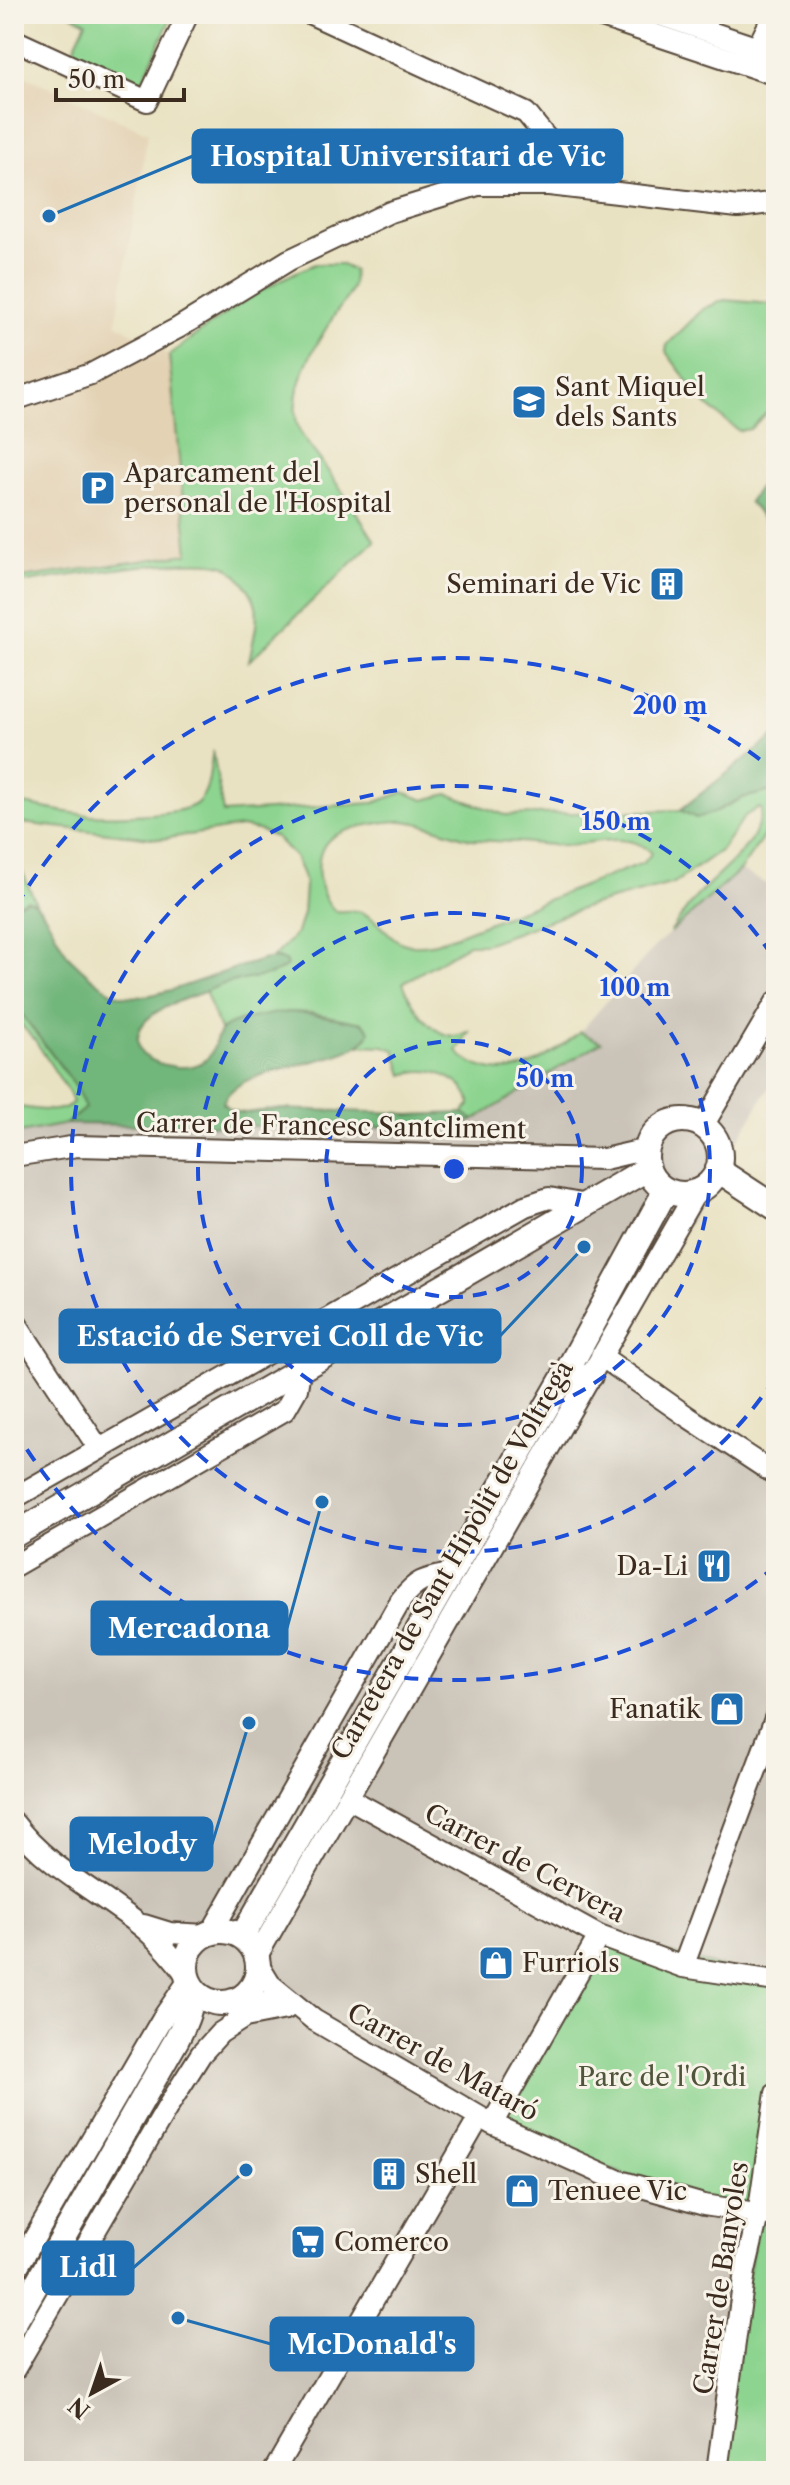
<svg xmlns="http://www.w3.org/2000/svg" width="790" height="2485" font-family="'Libre Caslon Text',serif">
	<rect width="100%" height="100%" fill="#f7f3e8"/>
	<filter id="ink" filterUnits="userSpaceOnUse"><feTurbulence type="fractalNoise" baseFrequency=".0125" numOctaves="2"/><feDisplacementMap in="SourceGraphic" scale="16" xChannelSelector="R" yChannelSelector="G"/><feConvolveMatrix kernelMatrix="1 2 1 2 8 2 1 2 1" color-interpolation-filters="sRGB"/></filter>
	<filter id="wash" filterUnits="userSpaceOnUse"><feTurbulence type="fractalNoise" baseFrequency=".006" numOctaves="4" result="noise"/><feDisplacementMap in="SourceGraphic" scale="32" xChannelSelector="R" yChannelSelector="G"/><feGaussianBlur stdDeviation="1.8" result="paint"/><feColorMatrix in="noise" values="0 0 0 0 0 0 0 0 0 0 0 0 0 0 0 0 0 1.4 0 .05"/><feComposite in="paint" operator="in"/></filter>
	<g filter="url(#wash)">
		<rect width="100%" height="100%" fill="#e9e2c2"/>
		<!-- built -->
		<path fill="#e3d2b4" d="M 14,71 L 148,133 L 116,323 L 169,355 L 189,554 L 14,579 Z"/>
		<!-- industrial -->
		<path fill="#cac3b8" d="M 740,870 L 776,889 L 776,1076 L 609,1357 L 776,1477 L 776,2471 L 14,2471 L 14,1134 L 66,1124 L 460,1128 L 600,1043 L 580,1032 L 655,946 Z"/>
		<!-- green -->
		<path fill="#8cd48f" stroke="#647f56" stroke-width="2" fill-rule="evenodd" d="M 70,14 L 173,14 L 141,84 L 133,87 L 69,58 L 86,22 Z
			M 315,264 L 340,264 L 353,270 C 356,293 343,301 332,319 C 315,346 292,382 296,416 C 297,436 313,448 323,464 C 341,489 358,515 375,541 L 249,661 C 252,645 259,623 256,606 C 253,592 239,575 227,567 C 201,552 51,579 14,584 L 14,579 L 188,554 L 169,355 C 216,320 260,286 315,264 Z
			M 724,300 L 771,304 L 776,310 L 776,404 L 750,429 L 739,431 L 705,404 L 666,352 L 667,345 L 703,309 Z
			M 213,751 L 223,813 L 374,803 L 404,792 L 424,800 L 448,794 L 505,815 L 680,810 L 696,818 L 713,813 L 742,798 L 776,790 L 776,819 L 740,870 L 670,933 C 678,921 686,908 696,897 C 720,870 758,848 762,809 L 758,808 L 745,816 L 721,850 L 674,883 L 589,906 L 485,944 L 469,944 L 403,983 C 411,1004 430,1036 456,1036 C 460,1035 464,1033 469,1032 L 457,1051 C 464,1060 473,1065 484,1068 C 521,1079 553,1054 580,1032 L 601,1042 L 474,1120 L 463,1113 L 470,1105 C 470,1085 441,1070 422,1071 C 416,1071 410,1073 403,1075 L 395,1050 L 384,1046 L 359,1045 L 368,1037 L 363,1023 L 312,1013 L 288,1012 L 231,1024 L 220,1030 L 205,991 C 229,979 257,978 283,969 L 279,958 L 272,958 L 297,933 L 303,913 L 305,886 L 303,875 L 295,857 L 275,837 L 258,830 L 241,827 L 161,839 L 21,823 L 14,828 L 14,802 C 36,806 59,812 81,814 C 102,817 184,816 197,803 C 211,790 209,769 213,751 ZM 404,821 C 425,823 443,831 464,837 C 482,842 501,841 519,842 C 535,843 553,846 569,845 C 595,843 631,831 652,853 L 643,863 L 436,943 C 387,953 395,928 361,912 C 354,909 344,912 335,911 C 325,902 321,891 319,878 C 317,864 319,847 331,838 C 347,827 385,821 404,821 Z
			M 14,852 L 37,906 C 30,898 23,902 14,905 Z
			M 14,1004 L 78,1090 L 85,1108 L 66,1124 L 14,1134 L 14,1107 C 32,1107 59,1117 73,1102 L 69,1093 L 35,1040 L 14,1017 Z
			M 599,1936 L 776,1981 L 776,2093 L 758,2214 L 776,2216 L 776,2471 L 717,2471 L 758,2215 L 704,2205 L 492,2124 Z"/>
		<!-- forest -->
		<path fill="#71b67a" stroke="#56704c" stroke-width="2" d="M 776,462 L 776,535 L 749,502 Z
			M 776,735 L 776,790 L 742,798 L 713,813 L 696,818 L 680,810 Z
			M 27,900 C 46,904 57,943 70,958 C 80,968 105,991 119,995 C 149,1005 217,972 249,964 C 261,961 273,955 285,961 L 287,966 C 270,979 247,978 227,983 C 219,985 211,989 204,992 C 180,1001 122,1016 142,1054 C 159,1067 195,1075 210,1055 C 216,1046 215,1034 224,1028 C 235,1020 257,1017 271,1014 C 303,1008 331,1019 363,1023 L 370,1031 C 355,1070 240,1059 223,1103 L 232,1111 L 245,1113 L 278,1109 L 402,1113 L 408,1115 L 463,1113 L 474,1120 L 459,1128 L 66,1124 L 85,1108 L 75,1085 L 14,1004 L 14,985 L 18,979 L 20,967 L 14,958 L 14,905 Z"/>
	</g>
	<g filter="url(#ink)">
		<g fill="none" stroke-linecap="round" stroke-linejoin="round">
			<defs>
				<path id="minor" d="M 311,14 L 526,113 L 552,145 L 549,185
					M 593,14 L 776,75
					M 657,14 L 776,54
					M 14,40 L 147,101 L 188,14
					M 757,48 L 774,14
					M 14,400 L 91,374 L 178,328 L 289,260 L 390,212 L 478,185 L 549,185 L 738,207 L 770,203 L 776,199
					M 703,1126 L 776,1002
					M 14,1156 L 77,1146 L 604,1159 L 647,1149
					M 14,1320 L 99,1449
					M 601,1356 L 688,1417 L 776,1475
					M 14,1498 L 525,1206 L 549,1198 L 586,1205
					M 14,1566 L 285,1410 L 297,1389 L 300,1370
					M 348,1798 L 599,1936 L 683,1967 L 776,1981
					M 14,1823 C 48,1869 102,1893 146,1930 C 162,1944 175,1959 188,1977
					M 144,1925 L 170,1933 L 206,1935
					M 211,1933 L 401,1600 C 418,1579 425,1579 450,1574
					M 257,1956 L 696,1192
					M 259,1966 L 270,1984 L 314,2020 L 492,2124 L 617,2180 L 704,2205 L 776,2216
					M 683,1967 L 776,1716
					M 243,1997 L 280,2007
					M 492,2124 L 599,1936
					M 14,2273 L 162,2019 L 189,1980
					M 14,2370 L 170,2103 L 201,2054 L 220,2033 L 245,2017 L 286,2009
					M 274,2471 L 479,2118
					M 717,2471 L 745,2271 L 758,2215 L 776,2093"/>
				<path id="tertiary" d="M646 1157a37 37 0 1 1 74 0a37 37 0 1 1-74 0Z
					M 718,1170 L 776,1208
					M 559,1385 L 590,1376
					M 14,1535 L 647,1169
					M186 1967a36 36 0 1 1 72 0a36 36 0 1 1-72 0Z
					M 242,1937 L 570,1366 L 666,1190
					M 14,2323 L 177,2039 C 186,2021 193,2006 191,1985"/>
			</defs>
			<!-- minor casing -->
			<use href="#minor" stroke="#554637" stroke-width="24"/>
			<!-- tertiary casing -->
			<use href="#tertiary" stroke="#554637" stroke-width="28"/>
			<!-- minor -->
			<use href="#minor" stroke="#fff" stroke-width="20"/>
			<!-- tertiary -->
			<use href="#tertiary" stroke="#fff" stroke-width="24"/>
		</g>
	</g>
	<!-- distance rings -->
	<g fill="none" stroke="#1d4ed8" stroke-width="4" stroke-dasharray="14 10">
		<circle cx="454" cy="1169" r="128"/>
		<circle cx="454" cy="1169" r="256"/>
		<path d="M775 1378A383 383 0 1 1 775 960"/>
		<path d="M776 1566A511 511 0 0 1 16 1432M16 906A511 511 0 0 1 776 772"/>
	</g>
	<!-- icons -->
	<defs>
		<symbol id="school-square" viewBox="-11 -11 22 22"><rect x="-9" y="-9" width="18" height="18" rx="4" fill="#1f6fb2" stroke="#f7f3e8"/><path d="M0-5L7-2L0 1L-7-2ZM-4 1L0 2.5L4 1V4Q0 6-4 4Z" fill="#fff"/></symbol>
		<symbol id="parking-square" viewBox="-11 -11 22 22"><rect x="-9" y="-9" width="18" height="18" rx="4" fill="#1f6fb2" stroke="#f7f3e8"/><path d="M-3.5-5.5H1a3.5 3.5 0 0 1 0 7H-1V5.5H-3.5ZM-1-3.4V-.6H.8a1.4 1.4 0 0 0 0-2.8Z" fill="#fff"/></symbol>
		<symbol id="building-square" viewBox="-11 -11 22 22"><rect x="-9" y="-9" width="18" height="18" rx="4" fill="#1f6fb2" stroke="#f7f3e8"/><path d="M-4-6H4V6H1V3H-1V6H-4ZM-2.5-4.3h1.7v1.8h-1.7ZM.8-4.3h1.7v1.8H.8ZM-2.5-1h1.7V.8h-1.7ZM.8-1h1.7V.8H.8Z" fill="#fff"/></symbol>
		<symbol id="restaurant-square" viewBox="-11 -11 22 22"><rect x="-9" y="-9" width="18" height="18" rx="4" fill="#1f6fb2" stroke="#f7f3e8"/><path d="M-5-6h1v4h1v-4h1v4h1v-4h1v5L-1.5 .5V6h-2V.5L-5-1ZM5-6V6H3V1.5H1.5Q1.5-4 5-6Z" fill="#fff"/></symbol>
		<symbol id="shop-square" viewBox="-11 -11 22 22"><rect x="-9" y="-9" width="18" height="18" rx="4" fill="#1f6fb2" stroke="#f7f3e8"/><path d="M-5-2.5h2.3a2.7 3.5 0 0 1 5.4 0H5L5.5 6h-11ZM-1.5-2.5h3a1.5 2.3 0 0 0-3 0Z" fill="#fff"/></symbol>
		<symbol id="supermarket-square" viewBox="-11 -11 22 22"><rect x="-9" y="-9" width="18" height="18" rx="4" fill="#1f6fb2" stroke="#f7f3e8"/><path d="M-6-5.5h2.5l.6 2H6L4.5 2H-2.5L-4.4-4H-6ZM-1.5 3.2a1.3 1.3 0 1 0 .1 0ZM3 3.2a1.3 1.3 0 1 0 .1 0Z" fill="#fff"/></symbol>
	</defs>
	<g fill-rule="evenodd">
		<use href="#school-square" x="509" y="382" width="40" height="40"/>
		<use href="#parking-square" x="78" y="468" width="40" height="40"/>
		<use href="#building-square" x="647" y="564" width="40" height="40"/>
		<use href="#restaurant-square" x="694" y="1546" width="40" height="40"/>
		<use href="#shop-square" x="707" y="1689" width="40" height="40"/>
		<use href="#shop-square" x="476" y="1943" width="40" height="40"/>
		<use href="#building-square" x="369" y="2154" width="40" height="40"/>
		<use href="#shop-square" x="502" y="2171" width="40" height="40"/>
		<use href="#supermarket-square" x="288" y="2222" width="40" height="40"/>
	</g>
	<g text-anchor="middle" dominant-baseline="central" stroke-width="6" stroke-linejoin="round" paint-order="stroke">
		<!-- poi labels -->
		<g font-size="26" fill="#3b2a1e" stroke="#f7f3e8" text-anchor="start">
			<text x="555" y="387">Sant Miquel<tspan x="555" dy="30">dels Sants</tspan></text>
			<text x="124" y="473">Aparcament del<tspan x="124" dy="30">personal de l'Hospital</tspan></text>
			<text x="641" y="584" text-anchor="end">Seminari de Vic</text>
			<text x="688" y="1566" text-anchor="end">Da-Li</text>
			<text x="701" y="1709" text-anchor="end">Fanatik</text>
			<text x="522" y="1963">Furriols</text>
			<text x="415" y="2174">Shell</text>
			<text x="548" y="2191">Tenuee Vic</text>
			<text x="334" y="2242">Comerco</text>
		</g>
		<!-- street labels -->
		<g font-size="26" fill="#3b2a1e" stroke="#f7f3e8">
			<text transform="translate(331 1126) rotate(1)">Carrer de Francesc Santcliment</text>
			<text transform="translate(452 1560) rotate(-60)">Carretera de Sant Hipòlit de Voltregà</text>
			<text transform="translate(525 1863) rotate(28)">Carrer de Cervera</text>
			<text transform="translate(443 2062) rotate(29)">Carrer de Mataró</text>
			<text transform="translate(721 2278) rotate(-81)">Carrer de Banyoles</text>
		</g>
		<!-- park labels -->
		<g font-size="26" fill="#4f543a" stroke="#f7f3e8">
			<text x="662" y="2077">Parc de l'Ordi</text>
		</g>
	</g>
	<circle cx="454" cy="1169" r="12" fill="#1d4ed8" stroke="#f7f3e8" stroke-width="4"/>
	<g font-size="24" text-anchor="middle" font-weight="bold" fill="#1d4ed8" stroke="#f7f3e8" stroke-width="6" stroke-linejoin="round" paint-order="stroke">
		<text x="670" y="714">200 m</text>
		<text x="616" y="830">150 m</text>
		<text x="635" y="996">100 m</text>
		<text x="545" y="1087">50 m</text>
	</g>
	<!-- callouts -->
	<path fill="none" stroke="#1f6fb2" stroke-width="3" d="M49 216L193 156M584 1247L500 1336M322 1502L287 1628M249 1723L212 1844M246 2170L133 2268M178 2318L271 2344"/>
	<g fill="#1f6fb2" stroke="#f7f3e8" stroke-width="3">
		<circle cx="49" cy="216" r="8"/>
		<circle cx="584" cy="1247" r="8"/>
		<circle cx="322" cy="1502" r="8"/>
		<circle cx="249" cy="1723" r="8"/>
		<circle cx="246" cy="2170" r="8"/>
		<circle cx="178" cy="2318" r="8"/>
	</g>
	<g fill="#1f6fb2" stroke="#1f6fb2" stroke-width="3">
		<rect x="193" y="130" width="429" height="52" rx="8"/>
		<rect x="60" y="1310" width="440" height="52" rx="8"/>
		<rect x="92" y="1602" width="195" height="52" rx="8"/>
		<rect x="71" y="1818" width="141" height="52" rx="8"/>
		<rect x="43" y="2242" width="90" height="52" rx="8"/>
		<rect x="271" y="2318" width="202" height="52" rx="8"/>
	</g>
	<g font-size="28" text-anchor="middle" font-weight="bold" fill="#fff">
		<text x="408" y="166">Hospital Universitari de Vic</text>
		<text x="280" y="1346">Estació de Servei Coll de Vic</text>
		<text x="189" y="1638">Mercadona</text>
		<text x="142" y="1854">Melody</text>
		<text x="88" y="2277">Lidl</text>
		<text x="372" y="2354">McDonald's</text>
	</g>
	<!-- margin -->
	<rect width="790" height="2485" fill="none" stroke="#f7f3e8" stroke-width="48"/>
	<!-- north arrow -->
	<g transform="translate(92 2393) rotate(220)" stroke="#f7f3e8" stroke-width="6" paint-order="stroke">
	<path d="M0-6L14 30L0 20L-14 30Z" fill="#3b2a1e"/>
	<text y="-12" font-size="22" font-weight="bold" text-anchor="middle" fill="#3b2a1e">N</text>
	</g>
	<!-- scale -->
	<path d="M56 88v12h128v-12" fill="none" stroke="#3b2a1e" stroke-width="4"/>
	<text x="68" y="88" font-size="24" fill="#3b2a1e" stroke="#f7f3e8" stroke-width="6" paint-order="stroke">50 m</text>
</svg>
